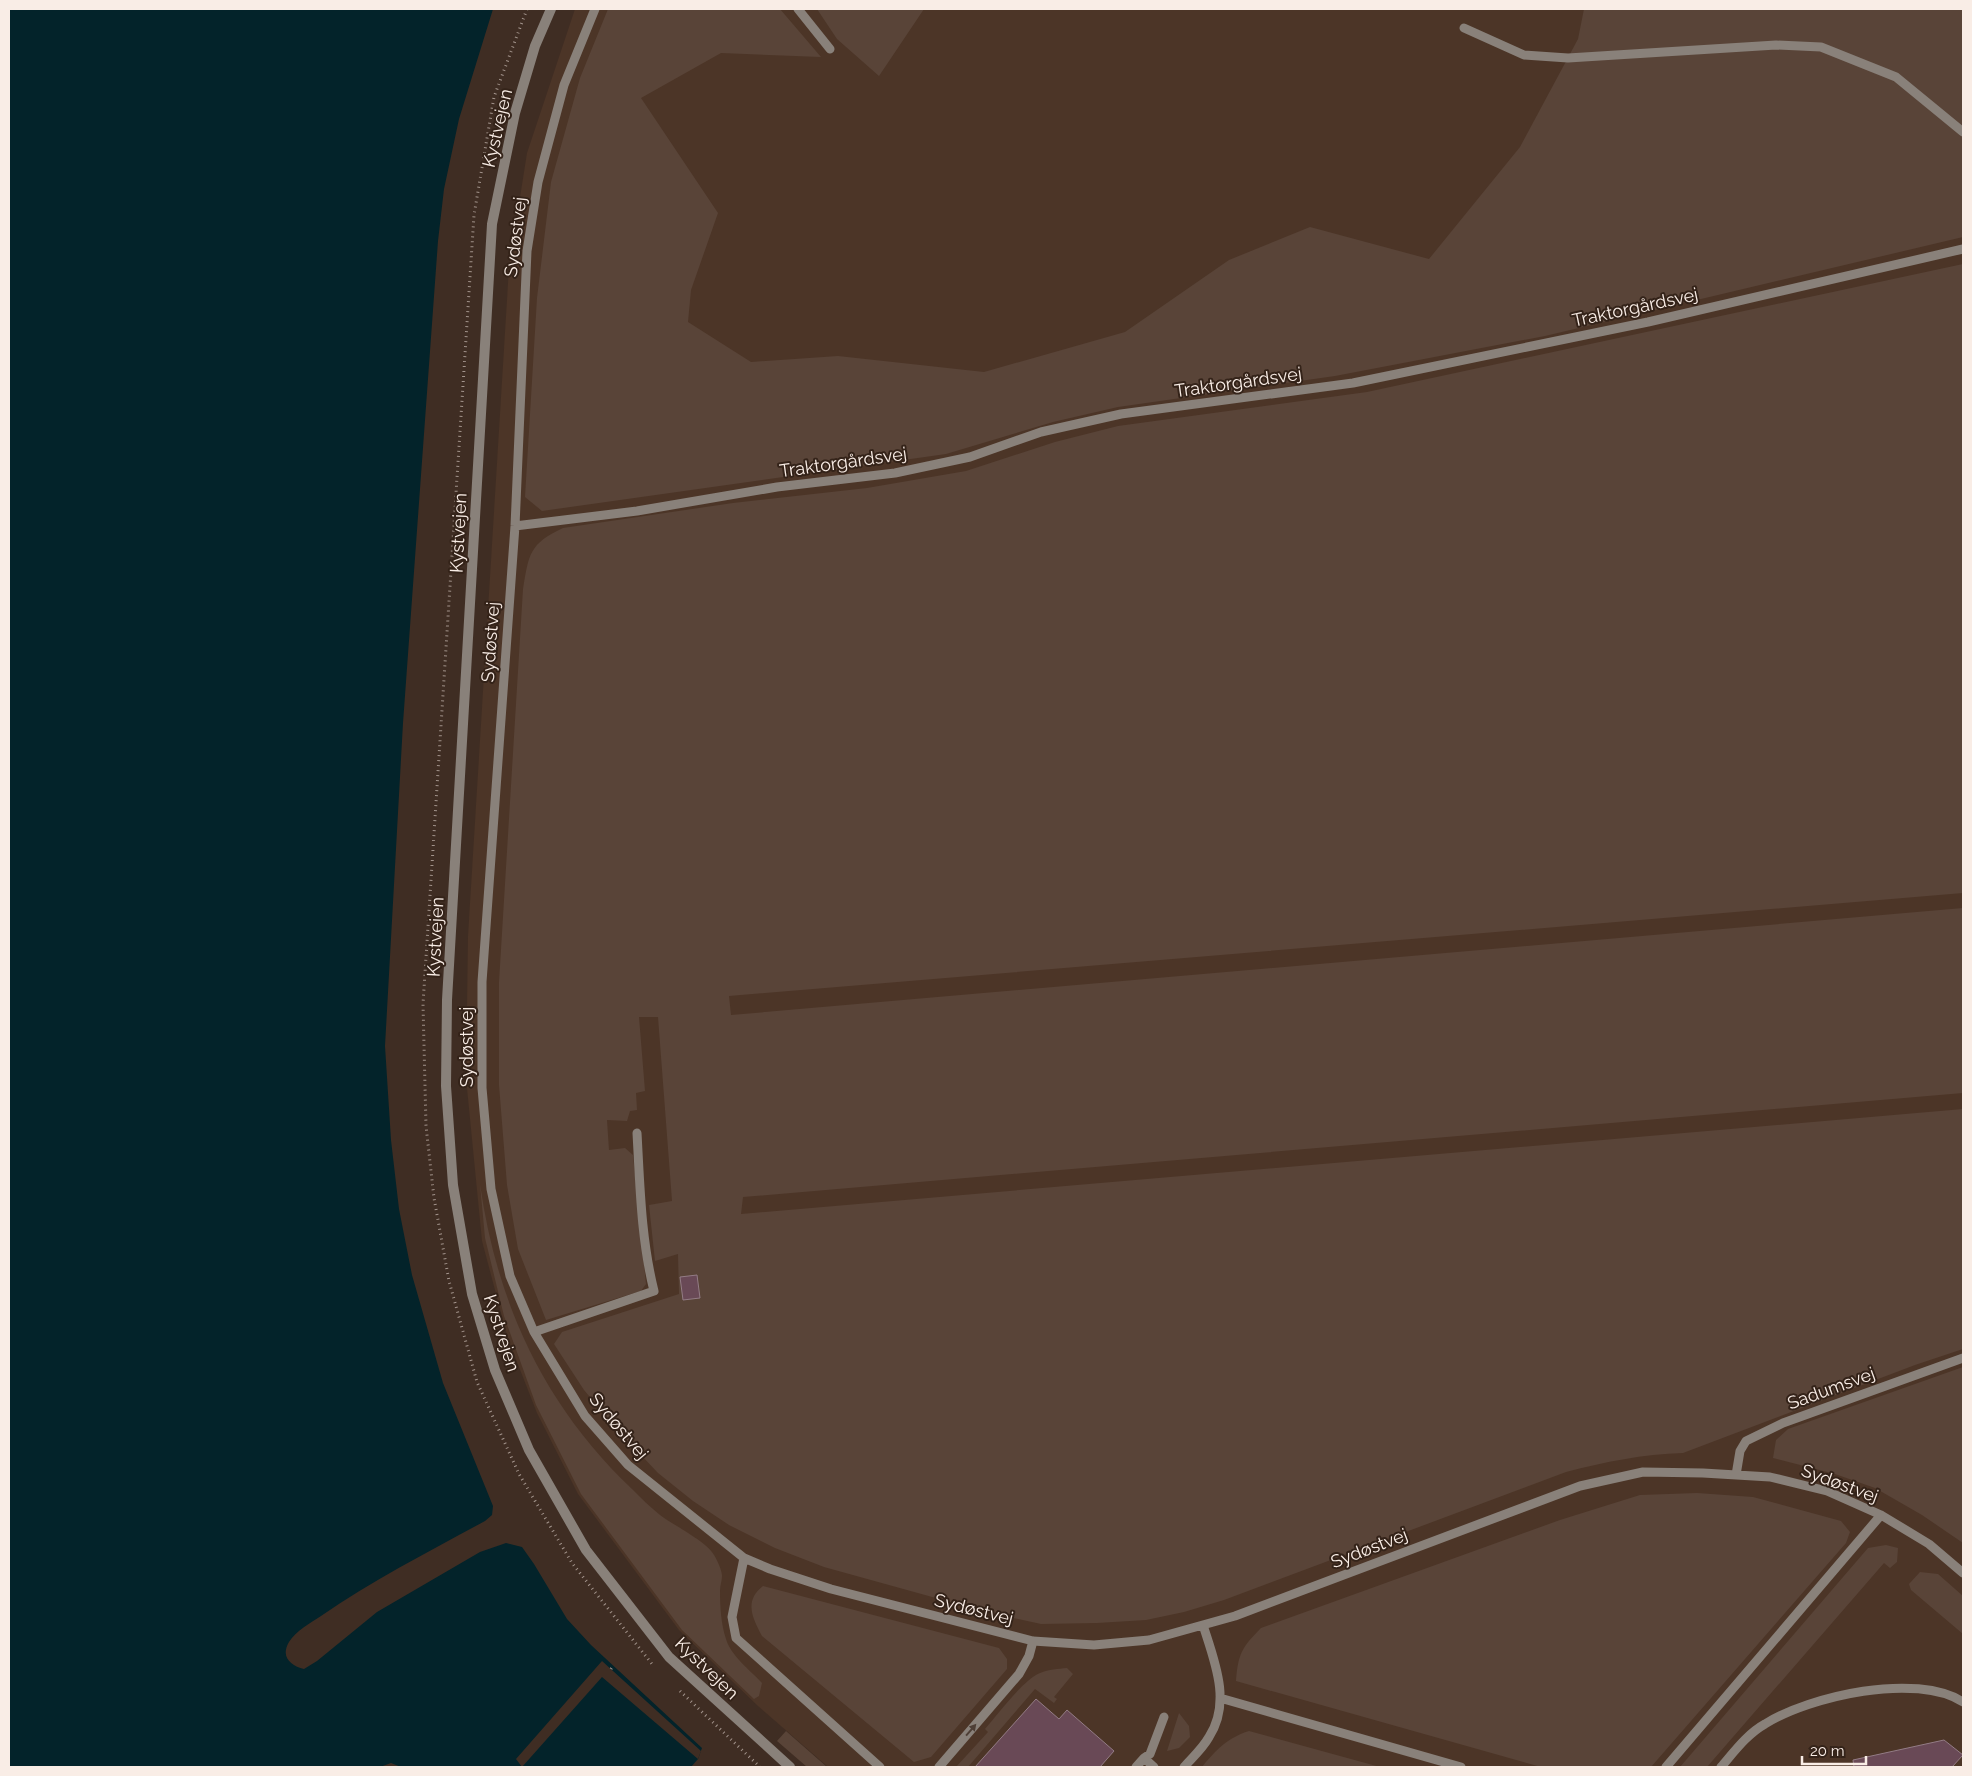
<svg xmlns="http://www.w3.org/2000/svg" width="1972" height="1776" font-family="Raleway,sans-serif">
	<rect width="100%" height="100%" fill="#3f2d23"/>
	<!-- built -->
	<path fill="#4c3527" d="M 575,9 L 1963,9 L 1963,1767 L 828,1767 L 758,1706 L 679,1630 L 578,1494 L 537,1413 L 508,1339 L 482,1241 L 466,1078 L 468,936 L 509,267 L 527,153 Z"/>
	<!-- green -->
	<path fill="#594438" d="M 608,9 L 780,9 L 821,57 L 721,53 L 641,98 L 718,213 L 691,290 L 688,322 L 751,362 L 838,356 L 984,372 L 1125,332 L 1229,260 L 1310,227 L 1429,259 L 1520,147 L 1578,39 L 1584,9 L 1963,9 L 1963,237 L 1545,336 L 1335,376 L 1118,407 L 1053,422 L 946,454 L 542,511 L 525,497 L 537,298 L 551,182 L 580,78 Z
		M 817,9 L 924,9 L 879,76 L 837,39 Z
		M 1963,264 L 1963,893 L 729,996 L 731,1015 L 1963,908 L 1963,1093 L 743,1197 L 741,1214 L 1963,1109 L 1963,1349 L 1915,1365 L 1683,1453 C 1643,1454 1605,1462 1566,1472 L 1224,1600 L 1184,1612 L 1146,1620 L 1097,1623 L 1041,1624 L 990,1613 L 824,1567 L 775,1548 L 729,1525 L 693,1501 L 658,1473 L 623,1436 L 584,1390 L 554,1344 L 562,1332 L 679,1294 L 678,1254 L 655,1261 L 649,1205 L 672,1201 L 658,1017 L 639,1017 L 645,1091 L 636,1093 L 637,1110 L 630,1111 L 627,1121 L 607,1120 L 609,1150 L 625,1148 L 633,1155 L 646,1284 L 641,1291 L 546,1320 L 518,1249 L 507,1185 L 499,1085 L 499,982 L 523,589 C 529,554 529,544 563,528 L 733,503 L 867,488 L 966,471 L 1055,442 L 1118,426 L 1367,392 Z
		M 480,1184 C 497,1304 544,1405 632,1489 C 641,1498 650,1507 660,1515 C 673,1525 706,1541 714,1555 C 717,1560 722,1570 722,1576 C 722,1581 720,1585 720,1591 C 720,1606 721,1624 726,1639 C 731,1656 750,1670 762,1683 L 759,1696 L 754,1699 L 682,1630 L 581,1494 L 536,1405 L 504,1316 L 485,1238 Z
		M 1963,1367 L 1963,1543 L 1922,1515 L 1875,1488 L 1835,1474 L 1773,1458 L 1776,1440 L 1788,1429 Z
		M 1697,1493 L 1753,1497 L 1841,1521 L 1850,1532 L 1846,1543 L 1651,1767 L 1541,1767 L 1236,1681 C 1238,1654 1242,1647 1261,1628 L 1560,1520 L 1640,1495 Z
		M 1886,1545 L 1898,1548 L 1897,1562 L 1890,1568 L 1884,1563 L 1707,1767 L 1680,1767 L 1868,1548 Z
		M 1920,1572 L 1938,1574 L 1963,1596 L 1963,1634 L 1911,1590 L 1909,1584 Z
		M 763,1586 L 999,1648 L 1007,1659 L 1007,1669 L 931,1757 L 914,1762 L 762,1636 C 752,1617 744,1601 763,1586 Z
		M 1067,1668 L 1073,1674 L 1054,1697 L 1057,1699 L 1054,1703 L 1035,1689 L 968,1767 L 956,1767 L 988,1732 L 985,1729 C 998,1714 1023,1680 1040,1673 C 1049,1669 1058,1669 1067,1668 Z
		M 1179,1713 L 1189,1726 L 1190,1737 L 1179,1748 L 1167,1751 Z
		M 786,1731 L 827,1767 L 807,1767 L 777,1741 Z
		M 1249,1731 L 1380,1767 L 1202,1767 C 1216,1750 1227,1738 1249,1731 Z"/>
	<!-- water -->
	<path fill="#03232a" d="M 9,9 L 493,9 L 459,119 L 444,189 L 438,241 L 403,723 L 385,1046 L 391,1140 L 399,1209 L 412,1275 L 443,1383 L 493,1506 L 492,1515 L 485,1521 C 430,1551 373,1580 321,1616 C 310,1623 296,1631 289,1642 C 280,1657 291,1666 304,1669 L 317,1661 L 377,1612 L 480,1552 L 506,1543 L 522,1547 L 534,1564 L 567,1619 L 591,1645 L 702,1748 L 698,1759 L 691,1767 L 401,1767 L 391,1763 L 380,1767 L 9,1767 Z"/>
	<!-- pier -->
	<path fill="#3f2d23" d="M 602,1661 L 701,1751 L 698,1759 L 602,1677 L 522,1767 L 516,1759 Z"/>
	<!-- building -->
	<path fill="#694956" stroke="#937c85" d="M 697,1275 L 700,1298 L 683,1300 L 680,1277 Z
		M 1036,1699 L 1059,1719 L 1067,1710 L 1114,1751 L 1100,1767 L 975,1767 Z
		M 1944,1740 L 1963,1755 L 1952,1767 L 1854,1767 L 1853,1760 Z"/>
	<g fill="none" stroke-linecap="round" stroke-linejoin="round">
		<!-- path -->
		<path stroke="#a3948c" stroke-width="3" stroke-dasharray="1 4" stroke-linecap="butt" d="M 527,9 L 494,97 L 474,215 L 423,1004 L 426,1126 L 434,1198 L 449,1281 L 477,1382 L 519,1474 L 572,1563 L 652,1664
			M 611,1669 L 613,1666
			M 680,1691 L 760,1767"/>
		<!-- service -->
		<path stroke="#89817a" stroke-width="9" d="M 595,9 L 564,85 L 538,182 L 527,251 L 515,526 L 482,982 L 482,1088 L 491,1189 L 510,1276 L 534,1332 L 585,1416 L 628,1465 L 744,1558 L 770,1569 L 831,1589 L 1033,1641 L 1094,1645 L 1149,1640 L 1235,1616 L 1580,1486 L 1643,1472 L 1703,1473 L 1770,1477 L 1827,1491 L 1881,1515 L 1929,1544 L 1963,1573
			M 798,9 L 830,49
			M 1464,28 L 1524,55 L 1568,58 L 1776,45 L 1821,47 L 1896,77 L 1963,132
			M 515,526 L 637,511 L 777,487 L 895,473 L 970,457 L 1041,432 L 1121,414 L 1353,383 L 1648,322 L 1963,249
			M 534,1332 L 654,1291 C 641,1239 640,1186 637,1133
			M 1736,1475 L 1740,1451 L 1746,1441 L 1783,1423 L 1963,1358
			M 744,1558 L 732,1617 L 736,1638 L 880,1767
			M 1220,1698 L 1461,1767
			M 1144,1758 L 1150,1754 L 1164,1717
			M 939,1767 L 1019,1674 L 1029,1656 L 1033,1641
			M 1136,1767 L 1144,1758 L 1154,1767
			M 1184,1767 C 1192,1758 1203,1748 1209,1737 C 1232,1702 1214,1660 1203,1625
			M 1666,1767 L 1881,1515
			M 1721,1767 C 1734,1752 1747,1734 1765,1724 C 1810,1696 1916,1672 1963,1702"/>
		<!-- tertiary -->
		<path stroke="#89817a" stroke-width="10" d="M 551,9 L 535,46 L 515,113 L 492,224 L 447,1000 L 446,1086 L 453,1185 L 472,1294 L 495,1370 L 529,1450 L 586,1550 L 669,1657 L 790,1767"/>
	</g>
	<!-- one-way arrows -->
	<defs><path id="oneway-solid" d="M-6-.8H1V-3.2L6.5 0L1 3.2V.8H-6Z" transform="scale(1.25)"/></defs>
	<use fill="#4e3f36" href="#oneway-solid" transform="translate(971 1730) rotate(-49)"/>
	<g text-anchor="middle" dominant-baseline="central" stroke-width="4" stroke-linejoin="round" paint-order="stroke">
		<!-- street labels -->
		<g font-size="18" fill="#f9ede6" stroke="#342319">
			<text transform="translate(497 128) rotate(-77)">Kystvejen</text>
			<text transform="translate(515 237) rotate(-83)">Sydøstvej</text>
			<text transform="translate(1635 307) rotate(-12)">Traktorgårdsvej</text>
			<text transform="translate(1238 382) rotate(-8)">Traktorgårdsvej</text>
			<text transform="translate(843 462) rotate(-8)">Traktorgårdsvej</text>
			<text transform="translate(458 533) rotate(-87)">Kystvejen</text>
			<text transform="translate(490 642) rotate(-86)">Sydøstvej</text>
			<text transform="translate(435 937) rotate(-87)">Kystvejen</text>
			<text transform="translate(466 1047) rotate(-90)">Sydøstvej</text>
			<text transform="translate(502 1333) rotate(72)">Kystvejen</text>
			<text transform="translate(1831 1388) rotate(-20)">Sadumsvej</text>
			<text transform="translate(619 1426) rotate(50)">Sydøstvej</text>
			<text transform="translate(1840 1483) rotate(20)">Sydøstvej</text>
			<text transform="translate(1369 1548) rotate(-21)">Sydøstvej</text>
			<text transform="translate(974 1609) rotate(14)">Sydøstvej</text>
			<text transform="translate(707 1668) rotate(44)">Kystvejen</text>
		</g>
	</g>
	<!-- border -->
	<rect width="1972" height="1776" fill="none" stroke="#f9ede6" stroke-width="20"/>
	<!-- scale -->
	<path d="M1802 1756v8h64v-8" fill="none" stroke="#f9ede6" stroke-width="2.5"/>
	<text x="1810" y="1756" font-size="15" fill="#f9ede6" stroke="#342319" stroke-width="4" paint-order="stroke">20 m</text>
</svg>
